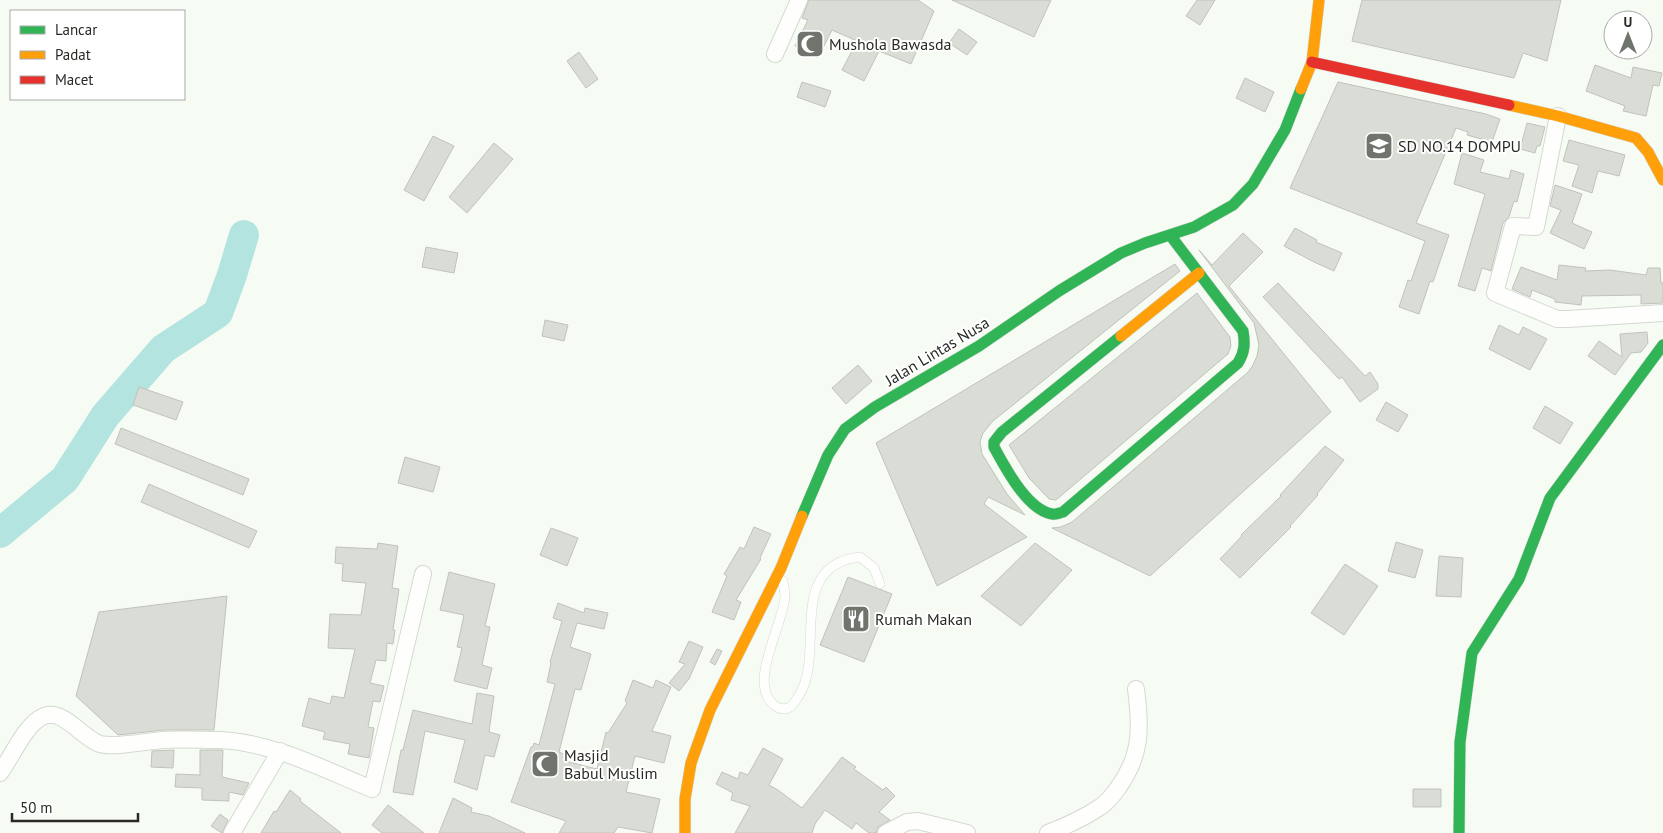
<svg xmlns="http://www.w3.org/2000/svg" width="1663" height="833" font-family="'PT Sans',sans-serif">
	<rect width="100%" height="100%" fill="#f6fcf4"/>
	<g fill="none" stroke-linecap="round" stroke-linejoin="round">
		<!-- river -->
		<path stroke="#b4e4e0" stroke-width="30" d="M 0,533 L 65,479 L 105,416 L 163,349 L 218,313 L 232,275 L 244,235"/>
	</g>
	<!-- building -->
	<path fill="#daddd5" stroke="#c0c3bb" d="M 809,0 L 918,0 L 934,11 L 911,64 L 879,51 L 864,81 L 842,70 L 857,41 L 832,30 L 818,58 L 795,46 L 808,20 L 802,18 Z
		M 952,0 L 1051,0 L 1034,37 Z
		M 1197,0 L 1215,0 L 1200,25 L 1186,16 Z
		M 1362,0 L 1561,0 L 1547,61 L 1523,53 L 1514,78 L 1352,41 Z
		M 959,29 L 977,42 L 967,55 L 949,43 Z
		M 579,52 L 598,79 L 586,88 L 567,61 Z
		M 1595,65 L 1631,78 L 1633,67 L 1662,73 L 1659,86 L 1653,85 L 1646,116 L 1623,111 L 1625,106 L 1586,91 Z
		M 1245,78 L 1274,92 L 1265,112 L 1236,98 Z
		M 802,82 L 831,91 L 825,107 L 797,97 Z
		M 1338,82 L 1486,114 L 1500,119 L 1492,142 L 1467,135 L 1468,132 L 1456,128 L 1416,223 L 1449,235 L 1433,282 L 1430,281 L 1419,314 L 1399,307 L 1408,280 L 1411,281 L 1425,241 L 1290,188 Z
		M 1527,123 L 1545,127 L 1540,146 L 1537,146 L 1535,153 L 1520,149 Z
		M 433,136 L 454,146 L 424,201 L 404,190 Z
		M 1569,140 L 1625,155 L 1619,176 L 1598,171 L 1592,193 L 1572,186 L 1579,165 L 1563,161 Z
		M 494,143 L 513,159 L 467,213 L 449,197 Z
		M 1462,153 L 1484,160 L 1480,172 L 1509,179 L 1511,170 L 1524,174 L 1517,202 L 1514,201 L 1509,217 L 1503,223 L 1491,271 L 1482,268 L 1475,291 L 1458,286 L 1485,194 L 1454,184 Z
		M 1555,185 L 1582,194 L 1572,223 L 1592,232 L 1584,249 L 1550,233 L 1561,210 L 1550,206 Z
		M 1295,228 L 1317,240 L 1316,242 L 1342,253 L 1334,271 L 1314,262 L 1284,246 Z
		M 1243,233 L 1263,252 L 1229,286 L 1331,412 L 1150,576 L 1052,528 L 1061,527 L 1072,522 L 1247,373 L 1252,367 L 1257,356 L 1259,345 L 1254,323 L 1199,250 L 1212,265 Z
		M 426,247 L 458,253 L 454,273 L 422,267 Z
		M 1175,264 L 1180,271 L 993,421 L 983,433 L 980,442 L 982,454 L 1007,494 L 1025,515 L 988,497 L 984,504 L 1027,537 L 937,586 L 876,443 Z
		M 1559,265 L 1586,268 L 1585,271 L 1610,270 L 1646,275 L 1648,268 L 1660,268 L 1661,283 L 1663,283 L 1663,303 L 1641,304 L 1641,295 L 1582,296 L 1581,305 L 1555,302 L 1555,299 L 1532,290 L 1530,297 L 1512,289 L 1521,267 L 1557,280 Z
		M 1278,283 L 1365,376 L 1370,372 L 1378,384 L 1378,389 L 1360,402 L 1342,377 L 1339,379 L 1263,297 Z
		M 1197,293 L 1230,337 L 1231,346 L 1228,354 L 1056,500 L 1049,499 L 1029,478 L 1009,445 Z
		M 545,320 L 568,325 L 564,341 L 542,336 Z
		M 1499,325 L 1519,335 L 1523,327 L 1547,339 L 1530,370 L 1489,349 Z
		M 1647,332 L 1648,343 L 1641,352 L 1631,353 L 1615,375 L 1588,356 L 1599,341 L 1622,357 L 1620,334 Z
		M 858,365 L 872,381 L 846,404 L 832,388 Z
		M 139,387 L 183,402 L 176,420 L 133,405 Z
		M 1386,402 L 1408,415 L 1398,432 L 1376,420 Z
		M 1545,406 L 1573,423 L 1560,444 L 1533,428 Z
		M 121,428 L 249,479 L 243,495 L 115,444 Z
		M 1325,446 L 1344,460 L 1317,494 L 1318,495 L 1290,526 L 1291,527 L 1240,578 L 1220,559 L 1242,536 L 1241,535 L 1281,496 L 1280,495 Z
		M 405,457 L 440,467 L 433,492 L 398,483 Z
		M 149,484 L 257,531 L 249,548 L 141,502 Z
		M 754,527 L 771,534 L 760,558 L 761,559 L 736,600 L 741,602 L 734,620 L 712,612 L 727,576 L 724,574 L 740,547 L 744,549 Z
		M 551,528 L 578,538 L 567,566 L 540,555 Z
		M 1396,542 L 1423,550 L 1415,578 L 1388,571 Z
		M 378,543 L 398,546 L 392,588 L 399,589 L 393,630 L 395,630 L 393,644 L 387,643 L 386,661 L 376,660 L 370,683 L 384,686 L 380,702 L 373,701 L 368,727 L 374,728 L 369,758 L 348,754 L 350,744 L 323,739 L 325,732 L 302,726 L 309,698 L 330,704 L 332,696 L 344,698 L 355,649 L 328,648 L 330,614 L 361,615 L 366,583 L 342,581 L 343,564 L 335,563 L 336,547 L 377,549 Z
		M 1035,543 L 1072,570 L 1021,626 L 981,596 Z
		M 1439,556 L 1463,558 L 1461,597 L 1436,596 Z
		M 1345,564 L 1378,586 L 1344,635 L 1311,613 Z
		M 449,572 L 495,584 L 485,626 L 490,627 L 482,665 L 492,668 L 487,689 L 454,681 L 462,648 L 457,647 L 464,615 L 440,610 Z
		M 848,577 L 892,594 L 864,662 L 820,645 Z
		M 227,596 L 214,730 L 164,730 L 118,735 L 76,696 L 99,612 Z
		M 558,603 L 584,613 L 585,608 L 608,613 L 604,629 L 577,623 L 570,647 L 591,654 L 581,690 L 575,689 L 559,752 L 567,756 L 565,761 L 597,769 L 606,732 L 608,733 L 627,703 L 625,701 L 633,680 L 653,688 L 656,680 L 671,687 L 652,731 L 671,736 L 664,763 L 635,756 L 626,792 L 660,799 L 652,833 L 618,827 L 614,833 L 559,833 L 566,821 L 511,802 L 531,747 L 533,747 L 534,743 L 539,745 L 555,684 L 547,682 L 551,663 L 550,662 L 562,621 L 553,618 Z
		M 689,641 L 703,647 L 689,679 L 679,691 L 669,683 L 685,664 L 679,662 Z
		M 717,649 L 722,651 L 715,665 L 710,662 Z
		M 477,693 L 494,696 L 489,732 L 500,735 L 494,757 L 485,755 L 477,790 L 454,782 L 465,740 L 425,731 L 413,795 L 393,792 L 401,750 L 403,750 L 413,710 L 472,724 Z
		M 763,748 L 783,759 L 769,785 L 778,790 L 802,808 L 842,757 L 856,767 L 854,769 L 883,790 L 886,787 L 895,796 L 879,812 L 890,820 L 878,827 L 876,833 L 869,833 L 856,823 L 852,829 L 825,810 L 815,824 L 812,833 L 735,833 L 750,806 L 731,800 L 733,793 L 716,784 L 722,772 L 738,779 L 740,772 L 748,775 Z
		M 174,750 L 173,768 L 151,767 L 152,751 Z
		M 200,750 L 223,750 L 222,777 L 249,783 L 243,795 L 229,792 L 229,801 L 202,800 L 202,788 L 175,787 L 176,774 L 200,775 Z
		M 1413,789 L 1441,789 L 1441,807 L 1413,807 Z
		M 290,790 L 301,799 L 300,801 L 341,833 L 261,833 L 274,811 L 276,812 Z
		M 453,798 L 472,808 L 471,812 L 489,816 L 525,833 L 439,833 Z
		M 388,805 L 424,833 L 382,833 L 372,825 Z
		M 220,814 L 228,820 L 222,833 L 211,826 Z"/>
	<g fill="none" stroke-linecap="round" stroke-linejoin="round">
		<defs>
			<path id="lane" d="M 783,581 C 783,585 785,591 785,596 C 784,623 747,684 774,705 C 779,709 783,710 788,708 C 793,706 795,701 798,697 C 827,656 784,565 860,557 L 874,568 L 880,584"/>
			<path id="street" d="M 775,54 L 799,0
				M 1558,116 L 1536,227 L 1513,226 L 1495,293 L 1557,319 L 1568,319 L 1663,313
				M 0,773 C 12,757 25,724 44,716 C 63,708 83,739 100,744 C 115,748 147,741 164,740 C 183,739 202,740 221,740 C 274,743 323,769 372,789 L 423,574
				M 232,833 L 280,751
				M 886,833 L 907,822 L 918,821 L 967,833
				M 1048,833 C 1066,826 1084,818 1100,807 C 1107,803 1113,795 1118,788 C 1142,755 1141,727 1136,689"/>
			<path id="fast" d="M 1121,336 L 1002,432 L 994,442 L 994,447 C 1005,467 1027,510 1052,514 C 1055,515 1059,513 1063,512 L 1238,363 C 1245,352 1245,343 1243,331 L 1170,235
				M 802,516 L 828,455 L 845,429 L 875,407 L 979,346 L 1059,291 L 1121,253 L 1145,243 L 1194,227 L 1233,205 L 1253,184 L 1285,130 L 1301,89
				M 1459,833 L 1460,742 L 1472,653 L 1519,579 L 1550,498 L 1663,345"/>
			<path id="slow" d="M 1301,89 L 1312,62 L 1319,0
				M 1509,105 L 1558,116 L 1636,138 L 1648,152 L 1663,180
				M 1121,336 L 1199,273
				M 685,833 L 685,799 L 691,763 L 710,710 L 781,568 L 802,516"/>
			<path id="jam" d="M 1312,62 L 1509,105"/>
		</defs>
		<!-- lane casing -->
		<use href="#lane" stroke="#d4d9d2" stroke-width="10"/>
		<!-- street casing -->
		<use href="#street" stroke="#d4d9d2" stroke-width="18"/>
		<!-- fast casing -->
		<use href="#fast" stroke="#d4d9d2" stroke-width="12"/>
		<!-- slow casing -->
		<use href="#slow" stroke="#d4d9d2" stroke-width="12"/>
		<!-- jam casing -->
		<use href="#jam" stroke="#d4d9d2" stroke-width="12"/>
		<!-- lane -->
		<use href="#lane" stroke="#fefffd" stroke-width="9"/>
		<!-- street -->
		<use href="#street" stroke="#fefffd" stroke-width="16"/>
		<!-- fast -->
		<use href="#fast" stroke="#30b455" stroke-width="11"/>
		<!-- slow -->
		<use href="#slow" stroke="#ff9f0a" stroke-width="11"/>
		<!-- jam -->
		<use href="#jam" stroke="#e5322d" stroke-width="11"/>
	</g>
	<!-- icons -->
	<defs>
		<symbol id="mosque-square" viewBox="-11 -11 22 22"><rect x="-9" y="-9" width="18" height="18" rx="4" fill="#6f746d" stroke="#fff"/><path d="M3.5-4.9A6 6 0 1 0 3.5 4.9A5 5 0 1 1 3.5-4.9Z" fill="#fff"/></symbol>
		<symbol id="school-square" viewBox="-11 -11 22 22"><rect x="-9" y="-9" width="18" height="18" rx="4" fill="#6f746d" stroke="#fff"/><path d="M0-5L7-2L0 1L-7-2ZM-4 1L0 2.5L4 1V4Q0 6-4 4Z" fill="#fff"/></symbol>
		<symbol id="restaurant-square" viewBox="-11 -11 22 22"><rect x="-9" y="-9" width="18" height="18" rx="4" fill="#6f746d" stroke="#fff"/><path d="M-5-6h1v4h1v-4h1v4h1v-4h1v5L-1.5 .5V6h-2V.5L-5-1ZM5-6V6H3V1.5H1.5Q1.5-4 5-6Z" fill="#fff"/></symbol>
	</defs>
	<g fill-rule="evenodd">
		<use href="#mosque-square" x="794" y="28" width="32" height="32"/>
		<use href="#school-square" x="1363" y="130" width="32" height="32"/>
		<use href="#restaurant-square" x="840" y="603" width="32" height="32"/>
		<use href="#mosque-square" x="529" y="748" width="32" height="32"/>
	</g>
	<g text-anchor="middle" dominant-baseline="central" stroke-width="4" stroke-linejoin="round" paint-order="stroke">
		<!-- poi labels -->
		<g font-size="16" fill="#272b24" stroke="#fff" text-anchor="start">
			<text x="829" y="44">Mushola Bawasda</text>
			<text x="1398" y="146">SD NO.14 DOMPU</text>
			<text x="875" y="619">Rumah Makan</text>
			<text x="564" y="755">Masjid<tspan x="564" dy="18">Babul Muslim</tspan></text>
		</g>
		<!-- street labels -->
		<g font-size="16" fill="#272b24" stroke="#fff">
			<text transform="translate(937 351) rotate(-31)">Jalan Lintas Nusa</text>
		</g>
	</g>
	<!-- legend -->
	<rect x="10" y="10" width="175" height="90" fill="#ffffff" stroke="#a9aaa7"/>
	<rect x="20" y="26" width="25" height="8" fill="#30b455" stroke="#a9aaa7"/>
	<text x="55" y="35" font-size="15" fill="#272b24">Lancar</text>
	<rect x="20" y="51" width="25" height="8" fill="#ff9f0a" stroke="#a9aaa7"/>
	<text x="55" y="60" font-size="15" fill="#272b24">Padat</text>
	<rect x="20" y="76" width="25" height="8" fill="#e5322d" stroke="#a9aaa7"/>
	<text x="55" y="85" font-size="15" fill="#272b24">Macet</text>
	<!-- north arrow -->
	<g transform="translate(1628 35)"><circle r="24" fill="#ffffff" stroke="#a9aaa7"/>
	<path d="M0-4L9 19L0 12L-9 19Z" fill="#6f746d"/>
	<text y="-8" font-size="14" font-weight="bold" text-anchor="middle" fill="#272b24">U</text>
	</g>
	<!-- scale -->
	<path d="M12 813v8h126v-8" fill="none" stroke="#272b24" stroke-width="2.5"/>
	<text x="20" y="813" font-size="15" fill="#272b24" stroke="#ffffff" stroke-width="4" paint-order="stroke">50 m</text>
</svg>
